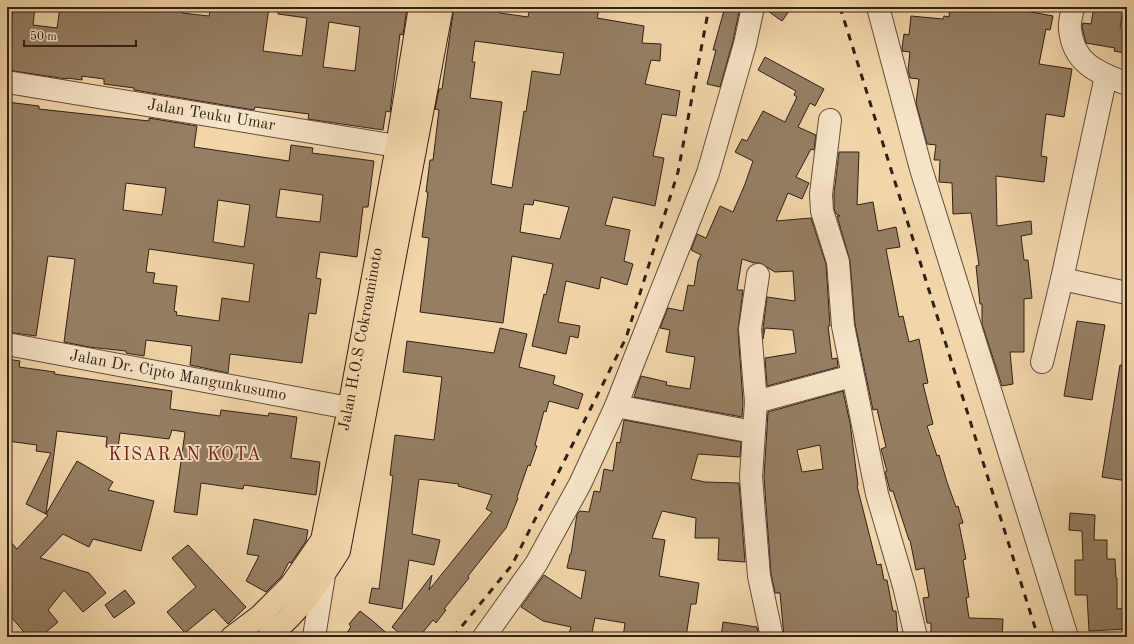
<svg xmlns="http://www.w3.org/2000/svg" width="1134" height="644" font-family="'Old Standard TT',serif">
	<rect width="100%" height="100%" fill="#f2d6a9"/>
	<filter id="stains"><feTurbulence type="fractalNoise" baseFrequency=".005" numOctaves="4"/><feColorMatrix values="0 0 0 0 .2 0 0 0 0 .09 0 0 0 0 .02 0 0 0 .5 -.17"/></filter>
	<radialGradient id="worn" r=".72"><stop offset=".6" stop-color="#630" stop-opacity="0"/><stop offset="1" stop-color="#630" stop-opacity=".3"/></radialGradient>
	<!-- building -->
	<path fill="#957f63" stroke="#302018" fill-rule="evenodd" d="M 13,7 L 35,7 L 33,25 L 57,28 L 60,7 L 170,7 L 182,9 L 182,13 L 209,16 L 211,7 L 269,7 L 263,51 L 302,56 L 307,18 L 278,14 L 278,7 L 407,7 L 403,35 L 400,34 L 390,112 L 386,111 L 383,130 L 308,119 L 309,114 L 255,107 L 254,110 L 134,90 L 134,88 L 104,84 L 104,79 L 82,76 L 82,80 L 67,78 L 67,79 L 7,70 L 7,58 ZM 329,22 L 360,27 L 355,71 L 323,67 Z
		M 454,7 L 501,7 L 500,13 L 528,17 L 530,7 L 590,7 L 599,9 L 597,18 L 644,26 L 642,43 L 661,44 L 660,61 L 651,60 L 645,84 L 680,91 L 676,116 L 662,114 L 653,156 L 664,158 L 655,206 L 613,197 L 605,225 L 630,230 L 624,261 L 633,264 L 627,285 L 601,277 L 599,289 L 566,281 L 558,322 L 580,326 L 578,338 L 570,336 L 566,354 L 532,346 L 544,294 L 546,295 L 553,264 L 512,256 L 503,323 L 420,312 L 429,238 L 422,237 L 428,192 L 426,192 L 430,160 L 433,160 L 439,110 L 435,109 L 439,89 L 442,89 ZM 475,41 L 564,53 L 560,75 L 532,71 L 526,112 L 524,111 L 512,188 L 491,184 L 502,102 L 470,98 L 475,62 L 472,62 ZM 534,200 L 569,207 L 560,239 L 520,232 L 524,204 L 533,205 Z
		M 725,7 L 740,7 L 733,41 L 720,87 L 707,84 L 716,50 L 713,50 Z
		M 765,7 L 792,7 L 782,21 L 765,9 Z
		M 950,7 L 1005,7 L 1053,16 L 1050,30 L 1046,29 L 1039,64 L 1072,69 L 1064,117 L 1046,114 L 1041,156 L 1047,157 L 1044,182 L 996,176 L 997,226 L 1031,221 L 1032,234 L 1021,236 L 1024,260 L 1028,260 L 1032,298 L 1024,299 L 1024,352 L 1010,352 L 1013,384 L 1002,386 L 982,324 L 982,304 L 980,304 L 976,266 L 979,265 L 971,213 L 953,214 L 952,183 L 939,182 L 940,160 L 934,160 L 936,145 L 927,144 L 916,103 L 919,79 L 910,78 L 908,70 L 910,52 L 902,51 L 902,48 L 904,34 L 909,35 L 911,16 L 943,19 L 944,16 L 949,17 Z
		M 1094,7 L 1124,7 L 1120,27 L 1127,28 L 1126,53 L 1114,51 L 1115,48 L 1086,43 L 1082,27 L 1083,23 L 1091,24 Z
		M 765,57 L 824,89 L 815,106 L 810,103 L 798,127 L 816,135 L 814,150 L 811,149 L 796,177 L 809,183 L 802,199 L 788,193 L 776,221 L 811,218 L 826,264 L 830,326 L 828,326 L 832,359 L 837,358 L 838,367 L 767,386 L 765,358 L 796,353 L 793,330 L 765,328 L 763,339 L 763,329 L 767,297 L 795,301 L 793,271 L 775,272 L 760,263 L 754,263 L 742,259 L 737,290 L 743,290 L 738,330 L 743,402 L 742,417 L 634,397 L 641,376 L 667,382 L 666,385 L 690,389 L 695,357 L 666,352 L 670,330 L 660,328 L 668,308 L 683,311 L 688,285 L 694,286 L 698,261 L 701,255 L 691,250 L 697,234 L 706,238 L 720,206 L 733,212 L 745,184 L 753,161 L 735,152 L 742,139 L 747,141 L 763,111 L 785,122 L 797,97 L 794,95 L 796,91 L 758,70 Z
		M 7,102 L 39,106 L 39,109 L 149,121 L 149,118 L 197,126 L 194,147 L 289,161 L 291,145 L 313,148 L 312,153 L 374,161 L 368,207 L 363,207 L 357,257 L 320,252 L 316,278 L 321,279 L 316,314 L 309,313 L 302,363 L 230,354 L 228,373 L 190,365 L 192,346 L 146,340 L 144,356 L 126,353 L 126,351 L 89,347 L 64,342 L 75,259 L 48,256 L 36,336 L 7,332 ZM 126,183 L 166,188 L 162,215 L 123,210 ZM 280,189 L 323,195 L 320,222 L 276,217 ZM 218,200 L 250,205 L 244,247 L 213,242 ZM 149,249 L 254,264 L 249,302 L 222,298 L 219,321 L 176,315 L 177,312 L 174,311 L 177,286 L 153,283 L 155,273 L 146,272 Z
		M 839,152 L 859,152 L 857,205 L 873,202 L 878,231 L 896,227 L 900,247 L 886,249 L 899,317 L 903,316 L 909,342 L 919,339 L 928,383 L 923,384 L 933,424 L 927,426 L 937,456 L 939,455 L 947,482 L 956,507 L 958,506 L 963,523 L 959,524 L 966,559 L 963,560 L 969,597 L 966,598 L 969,618 L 1003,619 L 1002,637 L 931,637 L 931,623 L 927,623 L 923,598 L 929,597 L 924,568 L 916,570 L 910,540 L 909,540 L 893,491 L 890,491 L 888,483 L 885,472 L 887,471 L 881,449 L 886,447 L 877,409 L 873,410 L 855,324 L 850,261 L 837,216 L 840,216 L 836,214 L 834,209 L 834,194 Z
		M 1077,321 L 1105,325 L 1092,400 L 1064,396 Z
		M 500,328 L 527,334 L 519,367 L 555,376 L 553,384 L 583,394 L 578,409 L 549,401 L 546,412 L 544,411 L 535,445 L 537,446 L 530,466 L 528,465 L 517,497 L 518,498 L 506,528 L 468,576 L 469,578 L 444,609 L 446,610 L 436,623 L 433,620 L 419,637 L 404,637 L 392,627 L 432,575 L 429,590 L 492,512 L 486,509 L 492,495 L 458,486 L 459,484 L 419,479 L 412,534 L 440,540 L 434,565 L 409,560 L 402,609 L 369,603 L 372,588 L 379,589 L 393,476 L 390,475 L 395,435 L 434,440 L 442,377 L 403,372 L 407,341 L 494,353 Z
		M 7,359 L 20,361 L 19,367 L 55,372 L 54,374 L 172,391 L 170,409 L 220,416 L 221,410 L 268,416 L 269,413 L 297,417 L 291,458 L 320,462 L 316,495 L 244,485 L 243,489 L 201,483 L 197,515 L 174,512 L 185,432 L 172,430 L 169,439 L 120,433 L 118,448 L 106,447 L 107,437 L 57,431 L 46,514 L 26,504 L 51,453 L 36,451 L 37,445 L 7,441 Z
		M 1120,365 L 1127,366 L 1127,481 L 1102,477 Z
		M 843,391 L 850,423 L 858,485 L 857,486 L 877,565 L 881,564 L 884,580 L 887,580 L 893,611 L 896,611 L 898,637 L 784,637 L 780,593 L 775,593 L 771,574 L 764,477 L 768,412 ZM 820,445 L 823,469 L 802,472 L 797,450 Z
		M 624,420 L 741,442 L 740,457 L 698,454 L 691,479 L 705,482 L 739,483 L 745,562 L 718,560 L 719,538 L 695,538 L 696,518 L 662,511 L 652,538 L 665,540 L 659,576 L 699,583 L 696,604 L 691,604 L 686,637 L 623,637 L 625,623 L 595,618 L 591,637 L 568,637 L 571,627 L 543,621 L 521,607 L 544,575 L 581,599 L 586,571 L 567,568 L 570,554 L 571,554 L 577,514 L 580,511 L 589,512 L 594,491 L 600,492 L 604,469 L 613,471 L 617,442 L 620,443 Z
		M 77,461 L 113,482 L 108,490 L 154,501 L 141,551 L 93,539 L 89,547 L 63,534 L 40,558 L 89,573 L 106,593 L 83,612 L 64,590 L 48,610 L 58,622 L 40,637 L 28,637 L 7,612 L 7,538 L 17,549 L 48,515 L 46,514 Z
		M 1070,513 L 1095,515 L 1094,540 L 1107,540 L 1107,559 L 1115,559 L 1116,578 L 1117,578 L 1117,609 L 1127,608 L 1127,629 L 1089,631 L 1087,595 L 1075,595 L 1075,560 L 1083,560 L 1082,531 L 1069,530 Z
		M 254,519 L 308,530 L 306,541 L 291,563 L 289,562 L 281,577 L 266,592 L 246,581 L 259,556 L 247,554 Z
		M 188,545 L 246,607 L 228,624 L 214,609 L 185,633 L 167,612 L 196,587 L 172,558 Z
		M 125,590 L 135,603 L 114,618 L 105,605 Z
		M 360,611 L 374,622 L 391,637 L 344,637 L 351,627 L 349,624 Z
		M 723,622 L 757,627 L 759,637 L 721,637 Z"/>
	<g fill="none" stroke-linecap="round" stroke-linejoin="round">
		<defs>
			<g id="minor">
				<path d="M 878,7 L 921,169 L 1067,637"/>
				<path d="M 1073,7 C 1072,14 1069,22 1070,29 C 1073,64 1099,73 1127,84"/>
				<path id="s1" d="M 7,82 L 415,149"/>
				<path d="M 830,120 L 821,194 L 822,211 L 838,262 L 843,326 L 877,494 L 904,586 L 916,637"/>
				<path d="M 758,275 L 750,329 L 756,402 L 751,477 L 759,576 L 772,637"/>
				<path d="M 1062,279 L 1127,293"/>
				<path id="s2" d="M 7,344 L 349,408"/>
				<path d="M 1042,362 L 1062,279 L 1106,76"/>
				<path d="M 756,402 L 852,376"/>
				<path d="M 616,406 L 753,432"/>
				<path d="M 314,637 L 324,575 L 323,569"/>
				<path d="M 484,637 L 536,564 L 580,484 L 616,406 L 708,173 L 745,44 L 753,7"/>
			</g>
			<g id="major">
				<path id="s3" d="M 232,637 L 260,616 L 291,585 L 322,540 L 349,408 L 397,146 L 420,7"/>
				<path d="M 268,637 C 298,613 319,583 339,551 L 442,7"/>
			</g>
		</defs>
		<!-- minor casing -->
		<use href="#minor" stroke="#604e3c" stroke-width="24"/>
		<!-- major casing -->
		<use href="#major" stroke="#302018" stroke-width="24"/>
		<!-- minor -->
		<use href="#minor" stroke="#f7e4c7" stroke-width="22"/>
		<!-- major -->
		<use href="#major" stroke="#f2d6a9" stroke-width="22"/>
		<!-- rail -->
		<path stroke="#302018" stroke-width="3" stroke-dasharray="7 7" stroke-linecap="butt" d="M 840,7 L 1038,637
			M 453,637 L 512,565 L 626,338 L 678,172 L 709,7"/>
	</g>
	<g text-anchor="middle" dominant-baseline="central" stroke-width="3.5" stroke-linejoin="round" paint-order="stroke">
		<!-- street labels -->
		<g font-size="16" fill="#302018" stroke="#f7e4c7">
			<text stroke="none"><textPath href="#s1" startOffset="207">Jalan Teuku Umar</textPath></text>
			<text stroke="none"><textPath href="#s3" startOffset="338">Jalan H.O.S Cokroaminoto</textPath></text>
			<text stroke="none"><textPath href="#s2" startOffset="174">Jalan Dr. Cipto Mangunkusumo</textPath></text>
		</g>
		<!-- quarter labels -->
		<g font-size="18" letter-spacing="1" fill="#7a1f14" stroke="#f7e4c7">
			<text x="185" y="455">KISARAN KOTA</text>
		</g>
	</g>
	<!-- margin -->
	<rect width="1134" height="644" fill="none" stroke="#f2d6a9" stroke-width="24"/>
	<rect x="8" y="8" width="1118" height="628" fill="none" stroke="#302018" stroke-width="2"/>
	<rect x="12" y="12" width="1110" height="620" fill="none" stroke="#302018"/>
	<!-- scale -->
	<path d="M24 40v6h112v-6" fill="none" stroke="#302018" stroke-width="2"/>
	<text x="30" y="40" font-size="12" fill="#302018" stroke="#f7e4c7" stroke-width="3" paint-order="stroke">50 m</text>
	<rect width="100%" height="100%" filter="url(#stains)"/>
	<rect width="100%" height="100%" fill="url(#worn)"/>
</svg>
